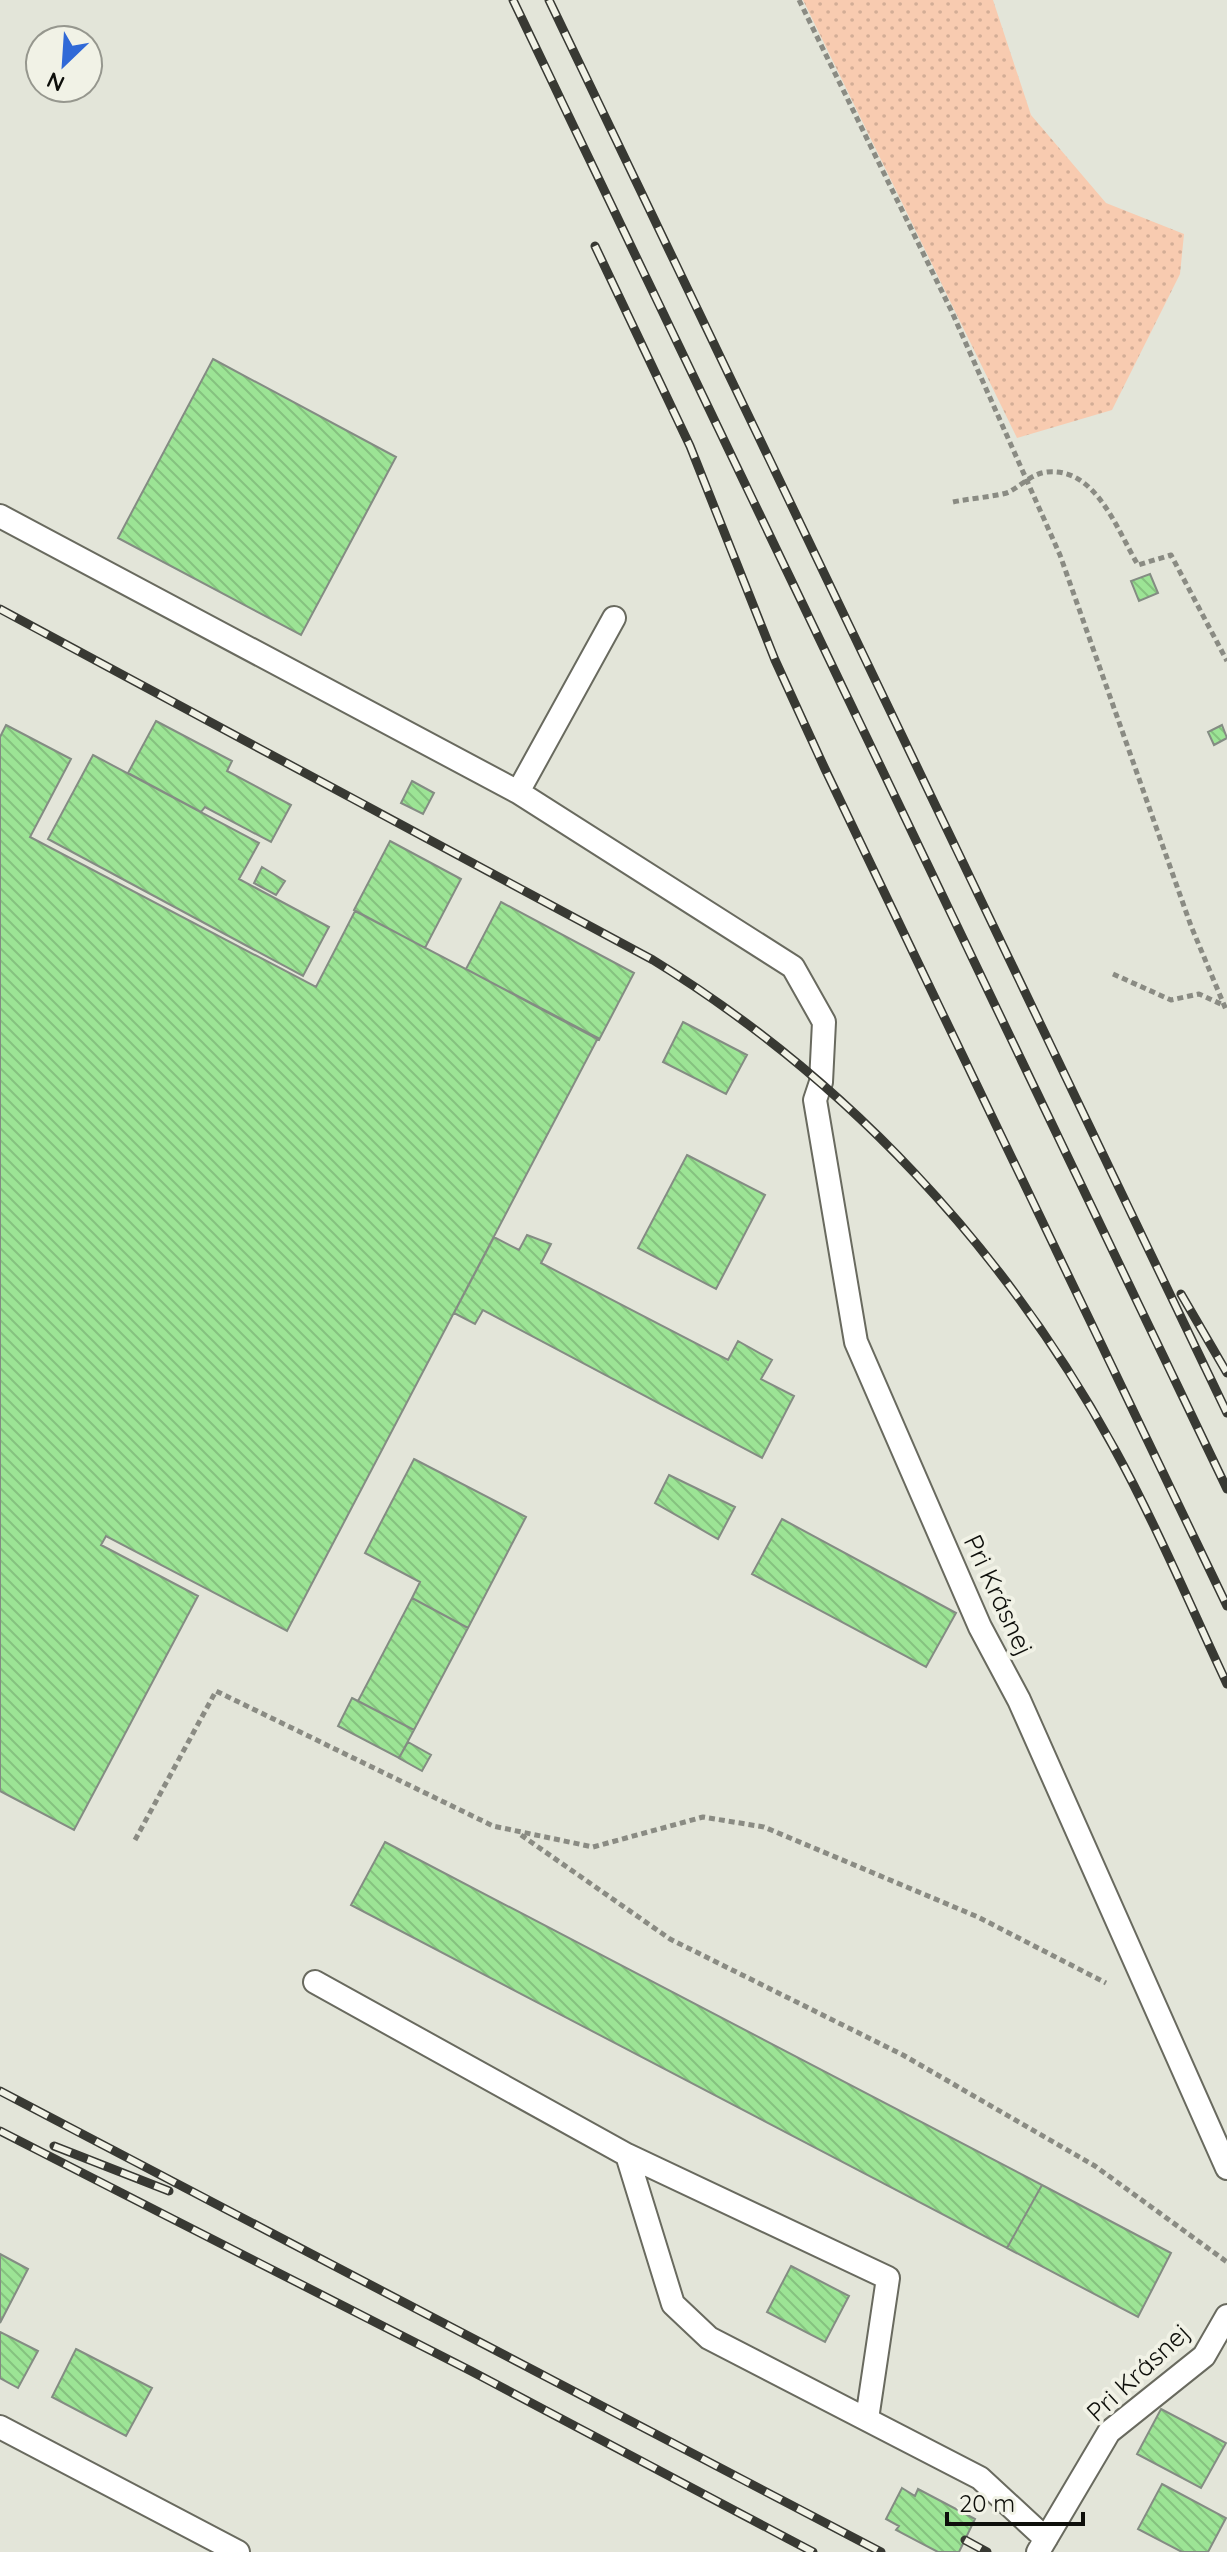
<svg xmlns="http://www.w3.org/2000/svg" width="1227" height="2552" font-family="Quicksand,sans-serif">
	<defs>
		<pattern id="green-dots" width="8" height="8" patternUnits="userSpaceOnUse" patternTransform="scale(2)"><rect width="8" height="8" fill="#f8cbb0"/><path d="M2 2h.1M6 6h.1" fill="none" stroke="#d3ad96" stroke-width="1.8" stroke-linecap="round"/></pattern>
		<pattern id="building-back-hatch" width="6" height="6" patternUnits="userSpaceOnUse" patternTransform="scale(2)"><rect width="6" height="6" fill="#9ce495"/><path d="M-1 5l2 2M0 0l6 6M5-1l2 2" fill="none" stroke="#85c27f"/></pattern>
	</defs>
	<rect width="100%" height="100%" fill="#e3e5d9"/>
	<!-- green -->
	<path fill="url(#green-dots)" d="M 803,0 L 993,0 L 1031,115 L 1106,203 L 1184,234 L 1180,274 L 1112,410 L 1017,438 Z"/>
	<!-- building -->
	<path fill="url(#building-back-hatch)" stroke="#848c83" stroke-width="2" d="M 213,359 L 396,457 L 301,635 L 118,538 Z
		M 1150,574 L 1158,593 L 1139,601 L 1131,581 Z
		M 156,721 L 232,761 L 227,771 L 291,805 L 271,842 L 205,807 L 201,812 L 128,773 Z
		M 6,725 L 71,759 L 30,837 L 316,987 L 355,911 L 598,1038 L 287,1631 L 106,1536 L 101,1545 L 198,1596 L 74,1830 L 0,1791 L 0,737 Z
		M 1222,725 L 1227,738 L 1214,745 L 1208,732 Z
		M 93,755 L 259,843 L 239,879 L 329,927 L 303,976 L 48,839 Z
		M 412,781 L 434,793 L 423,814 L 401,803 Z
		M 390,841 L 461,879 L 425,948 L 354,910 Z
		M 262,867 L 285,881 L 276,895 L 254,883 Z
		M 501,902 L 634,973 L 599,1040 L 466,969 Z
		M 683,1022 L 747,1055 L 726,1094 L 663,1062 Z
		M 687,1155 L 765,1195 L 716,1289 L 638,1248 Z
		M 527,1235 L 551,1244 L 541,1263 L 728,1360 L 738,1341 L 772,1360 L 761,1379 L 794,1396 L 762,1458 L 483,1310 L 475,1324 L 454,1313 L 494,1237 L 519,1250 Z
		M 414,1459 L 526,1517 L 468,1628 L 412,1598 L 420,1582 L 365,1553 Z
		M 669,1475 L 735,1507 L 718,1539 L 655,1503 Z
		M 782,1519 L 956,1613 L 926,1667 L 752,1574 Z
		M 412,1598 L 468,1628 L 414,1730 L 358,1701 Z
		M 352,1698 L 414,1730 L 399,1758 L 338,1726 Z
		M 408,1742 L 431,1755 L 422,1771 L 399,1758 Z
		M 385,1842 L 1042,2185 L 1007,2248 L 351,1905 Z
		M 1042,2185 L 1171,2253 L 1138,2317 L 1007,2248 Z
		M 0,2254 L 28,2269 L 0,2323 Z
		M 791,2266 L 849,2296 L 825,2342 L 767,2312 Z
		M 0,2332 L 38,2351 L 18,2388 L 0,2378 Z
		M 76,2349 L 152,2388 L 126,2436 L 52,2397 Z
		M 1161,2409 L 1226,2443 L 1201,2488 L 1137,2454 Z
		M 1162,2484 L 1226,2518 L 1208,2552 L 1182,2552 L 1138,2529 Z
		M 902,2488 L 915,2496 L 918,2489 L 975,2519 L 959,2552 L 938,2552 L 896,2530 L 899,2526 L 886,2519 Z"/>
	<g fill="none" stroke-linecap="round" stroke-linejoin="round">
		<defs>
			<path id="service" d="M 0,516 L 518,792 L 793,967 L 824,1022 L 821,1082 L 815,1100 L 856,1342 L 980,1627 L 1019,1700 L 1227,2168
				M 518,792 L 614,618
				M 315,1982 L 627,2155 L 673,2304 L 709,2338 L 980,2478 L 1046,2539
				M 627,2155 L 888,2278 L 867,2419
				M 0,2427 L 238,2552
				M 1038,2552 L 1109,2432 L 1204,2356 L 1227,2316"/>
		</defs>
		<!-- service casing -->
		<use href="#service" stroke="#696a5f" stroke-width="26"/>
		<!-- path -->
		<path stroke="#8a8b83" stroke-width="5" stroke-dasharray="6 4" stroke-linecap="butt" d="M 799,0 L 951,310 L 1060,555 L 1191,926 L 1227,1012
			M 953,502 C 966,499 1000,496 1009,492 C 1022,485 1031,474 1047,472 C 1096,467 1117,530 1138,565 L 1171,555 L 1227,661
			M 1113,974 L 1171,1000 L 1199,994 L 1221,1004
			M 521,1835 L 670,1939 L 903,2055 L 1095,2166 L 1227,2262
			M 135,1840 L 216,1691 L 493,1826 L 593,1847 L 703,1817 L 764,1827 L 978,1917 L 1106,1983"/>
		<!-- service -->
		<use href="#service" stroke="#fff" stroke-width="22"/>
		<defs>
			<path id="rail" d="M 513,0 L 1227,1489
				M 549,0 L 1227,1413
				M 595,246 L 690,446 L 775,660 L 825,769 L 1227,1606
				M 0,609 L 653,960 C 847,1079 1005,1249 1114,1448 C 1156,1524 1190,1605 1227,1684
				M 1181,1294 L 1227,1373
				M 0,2091 L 881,2552
				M 0,2131 L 471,2371 L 813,2552
				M 54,2146 L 169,2191
				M 965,2540 L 987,2552"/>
		</defs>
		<!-- rail casing -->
		<use href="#rail" stroke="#383933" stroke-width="9"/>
		<!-- rail -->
		<use href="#rail" stroke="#f1f2e6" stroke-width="6" stroke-dasharray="18" stroke-linecap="butt"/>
	</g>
	<g text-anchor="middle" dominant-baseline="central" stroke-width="8" stroke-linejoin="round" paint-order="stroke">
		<!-- street labels -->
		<g font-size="26" fill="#0e0f0b" stroke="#f1f2e6">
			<text transform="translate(999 1595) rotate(65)">Pri Krásnej</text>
			<text transform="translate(1138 2372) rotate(-43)">Pri Krásnej</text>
		</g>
	</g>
	<!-- north arrow -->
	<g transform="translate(64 64) rotate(205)"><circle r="38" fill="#f1f2e6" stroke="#96978e" stroke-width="2"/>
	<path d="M0-6L14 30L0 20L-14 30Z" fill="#3069d7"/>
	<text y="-12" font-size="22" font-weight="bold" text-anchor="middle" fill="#0e0f0b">N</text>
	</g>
	<!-- scale -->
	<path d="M947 2512v12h136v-12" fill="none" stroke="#0e0f0b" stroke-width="4"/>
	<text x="959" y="2512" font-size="24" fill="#0e0f0b" stroke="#f1f2e6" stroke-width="6" paint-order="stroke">20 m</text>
</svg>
